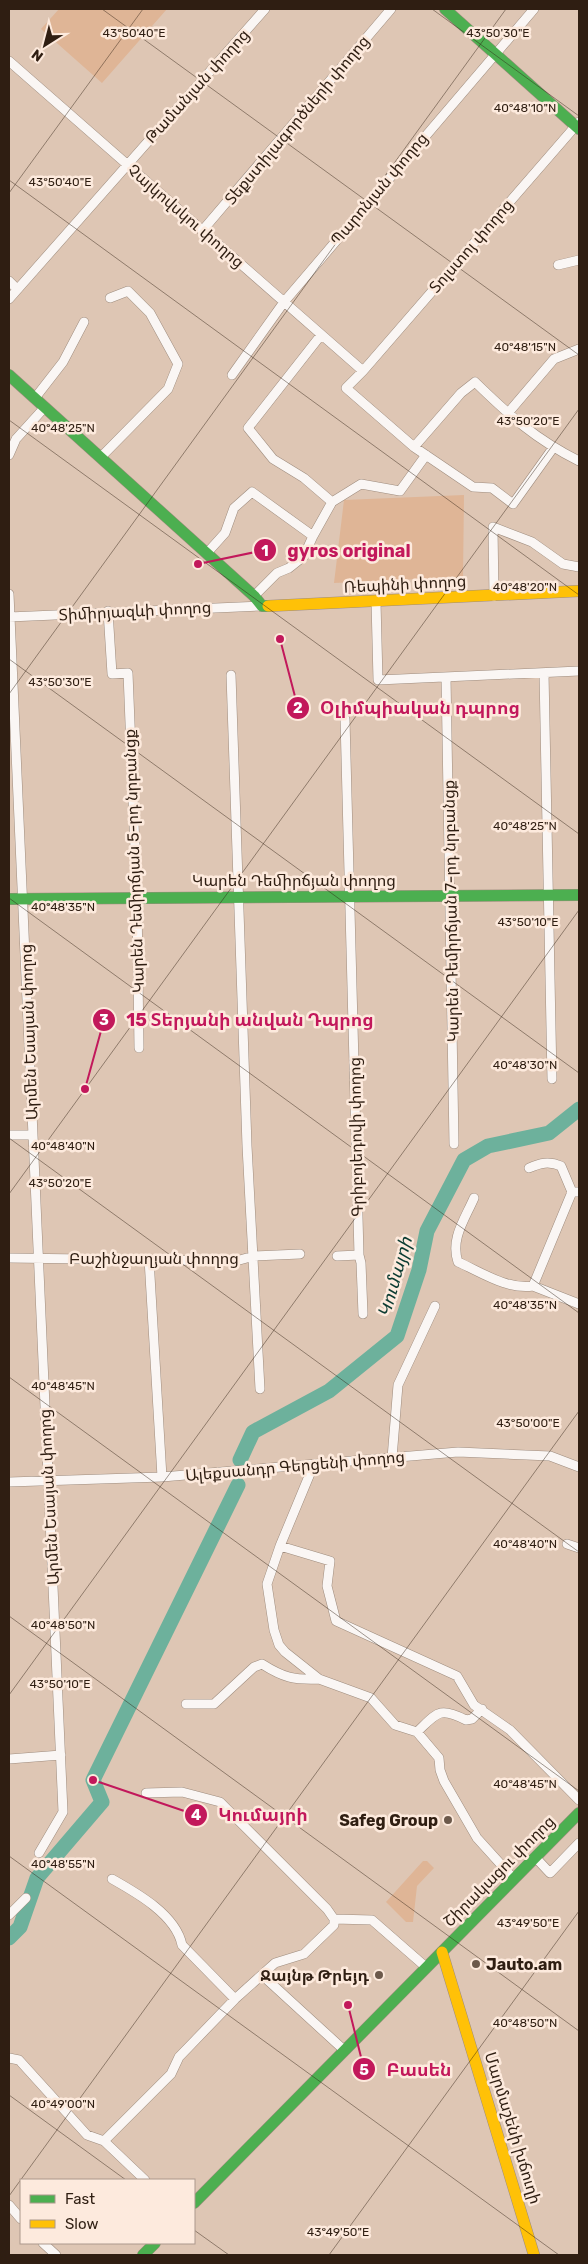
<svg xmlns="http://www.w3.org/2000/svg" width="588" height="2264" font-family="Rubik,'Noto Sans Armenian',sans-serif">
	<rect width="100%" height="100%" fill="#dec6b4"/>
	<!-- green -->
	<path fill="#dfb596" d="M 59,9 L 167,9 L 102,83 L 41,29 Z
		M 464,495 L 463,577 L 334,583 L 344,500 Z
		M 423,1861 L 427,1861 L 434,1868 L 417,1886 L 413,1922 L 406,1922 L 386,1902 Z"/>
	<g fill="none" stroke-linecap="round" stroke-linejoin="round">
		<!-- river -->
		<path stroke="#6db19c" stroke-width="15" d="M 240,1460 L 253,1432 L 329,1391 L 397,1336 L 419,1270 L 427,1231 L 464,1160 L 488,1146 L 549,1133 L 579,1109
			M 9,1938 L 20,1927 L 37,1878 L 102,1802 L 93,1780 L 238,1485"/>
		<defs>
			<path id="street" d="M 9,61 L 363,371
				M 579,122 L 363,371 L 346,388 L 414,447 L 461,393 L 475,382 C 510,416 535,439 579,461
				M 202,231 L 391,9
				M 558,265 L 579,260
				M 9,281 L 17,289
				M 9,299 L 265,9
				M 232,375 L 284,302 L 534,9
				M 35,398 L 63,362 L 84,322
				M 508,413 L 554,359 L 579,349
				M 414,447 L 473,487 L 492,488 L 513,504 L 553,448
				M 9,455 L 16,439 L 45,407
				M 101,457 L 168,389 L 178,364 L 150,313 L 128,291 L 110,298
				M 332,502 L 361,484 L 400,491 L 426,455
				M 313,536 L 332,502 L 304,478 L 273,459 L 248,428 L 321,335
				M 207,553 L 225,533 L 234,508 L 252,492 L 313,536 L 304,556 L 289,568 L 277,573 L 254,596
				M 9,594 L 63,1812 L 39,1853
				M 494,596 L 493,527 L 532,542 L 563,564 L 579,567
				M 376,602 L 378,680 L 579,671
				M 108,611 L 112,674 L 128,673 L 137,898 L 139,1048
				M 9,617 L 262,606
				M 544,673 L 552,1079
				M 231,675 L 247,1146 L 260,1389
				M 446,677 L 454,1144
				M 345,719 L 359,1255 L 361,1263 L 363,1314
				M 9,1135 L 33,1135
				M 529,1168 C 540,1163 549,1161 561,1166 L 572,1192
				M 579,1192 L 572,1192 L 533,1286 L 579,1304
				M 474,1198 C 465,1219 450,1239 458,1262 C 481,1272 507,1290 533,1286
				M 337,1256 L 359,1255
				M 9,1258 L 236,1261 L 254,1256 L 300,1254
				M 149,1259 L 162,1477
				M 392,1458 L 398,1385 L 435,1306
				M 314,1464 L 280,1546 L 267,1584 L 274,1630 L 279,1645 L 285,1652 L 319,1679 L 371,1698 L 395,1725 L 417,1732 L 439,1758 L 440,1770 L 444,1781 L 477,1838 L 514,1879
				M 9,1482 L 162,1477 L 458,1452 L 550,1456 L 579,1467
				M 567,1544 L 579,1548
				M 280,1546 L 330,1561 L 327,1586 L 336,1621 L 457,1676 L 474,1705 L 510,1730 L 579,1800
				M 186,1704 L 214,1704 L 254,1667 L 262,1664 C 284,1678 294,1680 319,1679
				M 417,1732 C 437,1713 439,1706 466,1720 L 472,1719 L 482,1709
				M 9,1759 L 61,1755
				M 535,1857 L 550,1873 L 579,1843
				M 112,1879 C 137,1893 176,1915 182,1945 L 235,1999
				M 9,1915 L 26,1898
				M 334,1919 L 372,1920 L 427,1968
				M 262,1975 L 344,2050
				M 9,2058 L 19,2060 L 87,2135 L 104,2141 L 145,2180
				M 104,2141 L 171,2074 L 179,2057 L 235,1999 L 275,1963 L 304,1954 L 334,1925 L 334,1919 L 327,1909 L 220,1802 L 182,1792 L 146,1793
				M 9,2205 L 21,2219
				M 43,2243 L 56,2255"/>
			<path id="fast" d="M 445,9 L 579,129
				M 9,375 L 254,596 L 262,606 L 268,606
				M 9,899 L 579,895
				M 194,2203 L 579,1813
				M 143,2255 L 155,2243"/>
			<path id="slow" d="M 268,606 L 579,591
				M 442,1952 L 534,2255"/>
		</defs>
		<!-- street casing -->
		<use href="#street" stroke="#9e8c7e" stroke-width="10"/>
		<!-- fast casing -->
		<use href="#fast" stroke="#9e8c7e" stroke-width="12"/>
		<!-- slow casing -->
		<use href="#slow" stroke="#9e8c7e" stroke-width="12"/>
		<!-- street -->
		<use href="#street" stroke="#faf6f4" stroke-width="9"/>
		<!-- fast -->
		<use href="#fast" stroke="#4caf50" stroke-width="11"/>
		<!-- slow -->
		<use href="#slow" stroke="#ffc107" stroke-width="11"/>
	</g>
	<!-- ticks -->
	<path fill="none" stroke="#2f1e12" stroke-width="1" stroke-opacity="0.45" d="M 102,9 L 579,355M 432,9 L 579,116M 9,180 L 579,595M 9,193 L 143,9M 9,420 L 579,834M 9,659 L 579,1073M 9,694 L 506,9M 9,898 L 579,1313M 9,1138 L 579,1552M 9,1194 L 579,409M 9,1377 L 579,1791M 9,1616 L 579,2031M 9,1695 L 579,910M 9,1856 L 559,2255M 9,2095 L 126,2180M 9,2196 L 579,1411M 194,2230 L 229,2255M 329,2255 L 579,1911"/>
	<!-- markers -->
	<g fill="#6c594b" stroke="#fdeadd" stroke-width="2">
		<circle cx="448" cy="1820" r="5"/>
		<circle cx="476" cy="1964" r="5"/>
		<circle cx="379" cy="1975" r="5"/>
	</g>
	<g text-anchor="middle" dominant-baseline="central" stroke-width="5" stroke-linejoin="round" paint-order="stroke">
		<!-- street labels -->
		<g font-size="16" fill="#2f1e12" stroke="#fdeadd">
			<text transform="translate(197 86) rotate(-48)">Թամանյան փողոց</text>
			<text transform="translate(297 120) rotate(-50)">Տեքստիլագործների փողոց</text>
			<text transform="translate(379 189) rotate(-50)">Պարոնյան փողոց</text>
			<text transform="translate(186 216) rotate(41)">Չայկովսկու փողոց</text>
			<text transform="translate(471 246) rotate(-49)">Տոլստոյ փողոց</text>
			<text transform="translate(405 584) rotate(-3)">Ռեպինի փողոց</text>
			<text transform="translate(135 611) rotate(-3)">Տիմիրյազևի փողոց</text>
			<text transform="translate(134 861) rotate(-92)">Կարեն Դեմիրճյան 5-րդ նրբանցք</text>
			<text x="294" y="880">Կարեն Դեմիրճյան փողոց</text>
			<text transform="translate(451 911) rotate(-91)">Կարեն Դեմիրճյան 7-րդ նրբանցք</text>
			<text transform="translate(29 1032) rotate(-92)">Արմեն Եսայան փողոց</text>
			<text transform="translate(356 1137) rotate(-91)">Գրիբոյեդովի փողոց</text>
			<text x="154" y="1258">Բաշինջաղյան փողոց</text>
			<text transform="translate(295 1466) rotate(-5)">Ալեքսանդր Գերցենի փողոց</text>
			<text transform="translate(49 1497) rotate(-93)">Արմեն Եսայան փողոց</text>
			<text transform="translate(499 1871) rotate(-45)">Շիրակացու փողոց</text>
			<text transform="translate(513 2128) rotate(73)">Մարմաշենի խճուղի</text>
		</g>
		<!-- poi labels -->
		<g font-size="16" font-weight="bold" fill="#2f1e12" stroke="#fdeadd" text-anchor="end">
			<text x="438" y="1820">Safeg Group</text>
			<text x="486" y="1964" text-anchor="start">Jauto.am</text>
			<text x="369" y="1975">Ջայնթ Թրեյդ</text>
		</g>
		<!-- water labels -->
		<g font-size="18" font-style="italic" fill="#0b3c32" stroke="#fdeadd">
			<text transform="translate(395 1277) rotate(-74)">Կումայրի</text>
		</g>
	</g>
	<g font-size="12" text-anchor="middle" fill="#2f1e12" stroke="#fdeadd" stroke-width="5" stroke-linejoin="round" paint-order="stroke">
		<text x="134" y="37">43°50'40"E</text>
		<text x="498" y="37">43°50'30"E</text>
		<text x="525" y="112">40°48'10"N</text>
		<text x="60" y="186">43°50'40"E</text>
		<text x="525" y="351">40°48'15"N</text>
		<text x="528" y="425">43°50'20"E</text>
		<text x="63" y="432">40°48'25"N</text>
		<text x="525" y="591">40°48'20"N</text>
		<text x="60" y="686">43°50'30"E</text>
		<text x="525" y="830">40°48'25"N</text>
		<text x="63" y="911">40°48'35"N</text>
		<text x="528" y="926">43°50'10"E</text>
		<text x="525" y="1069">40°48'30"N</text>
		<text x="63" y="1150">40°48'40"N</text>
		<text x="60" y="1187">43°50'20"E</text>
		<text x="525" y="1309">40°48'35"N</text>
		<text x="63" y="1390">40°48'45"N</text>
		<text x="528" y="1427">43°50'00"E</text>
		<text x="525" y="1548">40°48'40"N</text>
		<text x="63" y="1629">40°48'50"N</text>
		<text x="60" y="1688">43°50'10"E</text>
		<text x="525" y="1788">40°48'45"N</text>
		<text x="63" y="1868">40°48'55"N</text>
		<text x="528" y="1927">43°49'50"E</text>
		<text x="525" y="2027">40°48'50"N</text>
		<text x="63" y="2108">40°49'00"N</text>
		<text x="338" y="2236">43°49'50"E</text>
	</g>
	<!-- callouts -->
	<path fill="none" stroke="#c2185b" stroke-width="2" d="M198 564L265 550M280 639L298 708M85 1089L104 1020M93 1780L196 1815M348 2005L364 2069"/>
	<g fill="#c2185b" stroke="#fdeadd" stroke-width="2">
		<circle cx="198" cy="564" r="5"/>
		<circle cx="280" cy="639" r="5"/>
		<circle cx="85" cy="1089" r="5"/>
		<circle cx="93" cy="1780" r="5"/>
		<circle cx="348" cy="2005" r="5"/>
		<circle cx="265" cy="550" r="12"/>
		<circle cx="298" cy="708" r="12"/>
		<circle cx="104" cy="1020" r="12"/>
		<circle cx="196" cy="1815" r="12"/>
		<circle cx="364" cy="2069" r="12"/>
	</g>
	<g font-size="15" text-anchor="middle" font-weight="bold" fill="#fff">
		<text x="265" y="556">1</text>
		<text x="298" y="713">2</text>
		<text x="104" y="1025">3</text>
		<text x="196" y="1820">4</text>
		<text x="364" y="2075">5</text>
	</g>
	<g font-size="18" text-anchor="middle" font-weight="bold" fill="#c2185b" stroke="#fdeadd" stroke-width="5" stroke-linejoin="round" paint-order="stroke">
		<text x="349" y="557">gyros original</text>
		<text x="420" y="714">Օլիմպիական դպրոց</text>
		<text x="250" y="1026">15 Տերյանի անվան Դպրոց</text>
		<text x="263" y="1821">Կումայրի</text>
		<text x="419" y="2076">Բասեն</text>
	</g>
	<!-- border -->
	<rect width="588" height="2264" fill="none" stroke="#2f1e12" stroke-width="20"/>
	<!-- legend -->
	<rect x="20" y="2179" width="175" height="65" fill="#fdeadd" stroke="#ab988c"/>
	<rect x="30" y="2195" width="25" height="8" fill="#4caf50" stroke="#ab988c"/>
	<text x="65" y="2204" font-size="15" fill="#2f1e12">Fast</text>
	<rect x="30" y="2220" width="25" height="8" fill="#ffc107" stroke="#ab988c"/>
	<text x="65" y="2229" font-size="15" fill="#2f1e12">Slow</text>
	<!-- north arrow -->
	<g transform="translate(45 45) rotate(216)" stroke="#fdeadd" stroke-width="4" paint-order="stroke">
	<path d="M0-4L9 19L0 12L-9 19Z" fill="#2f1e12"/>
	<text y="-8" font-size="14" font-weight="bold" text-anchor="middle" fill="#2f1e12">N</text>
	</g>
</svg>
